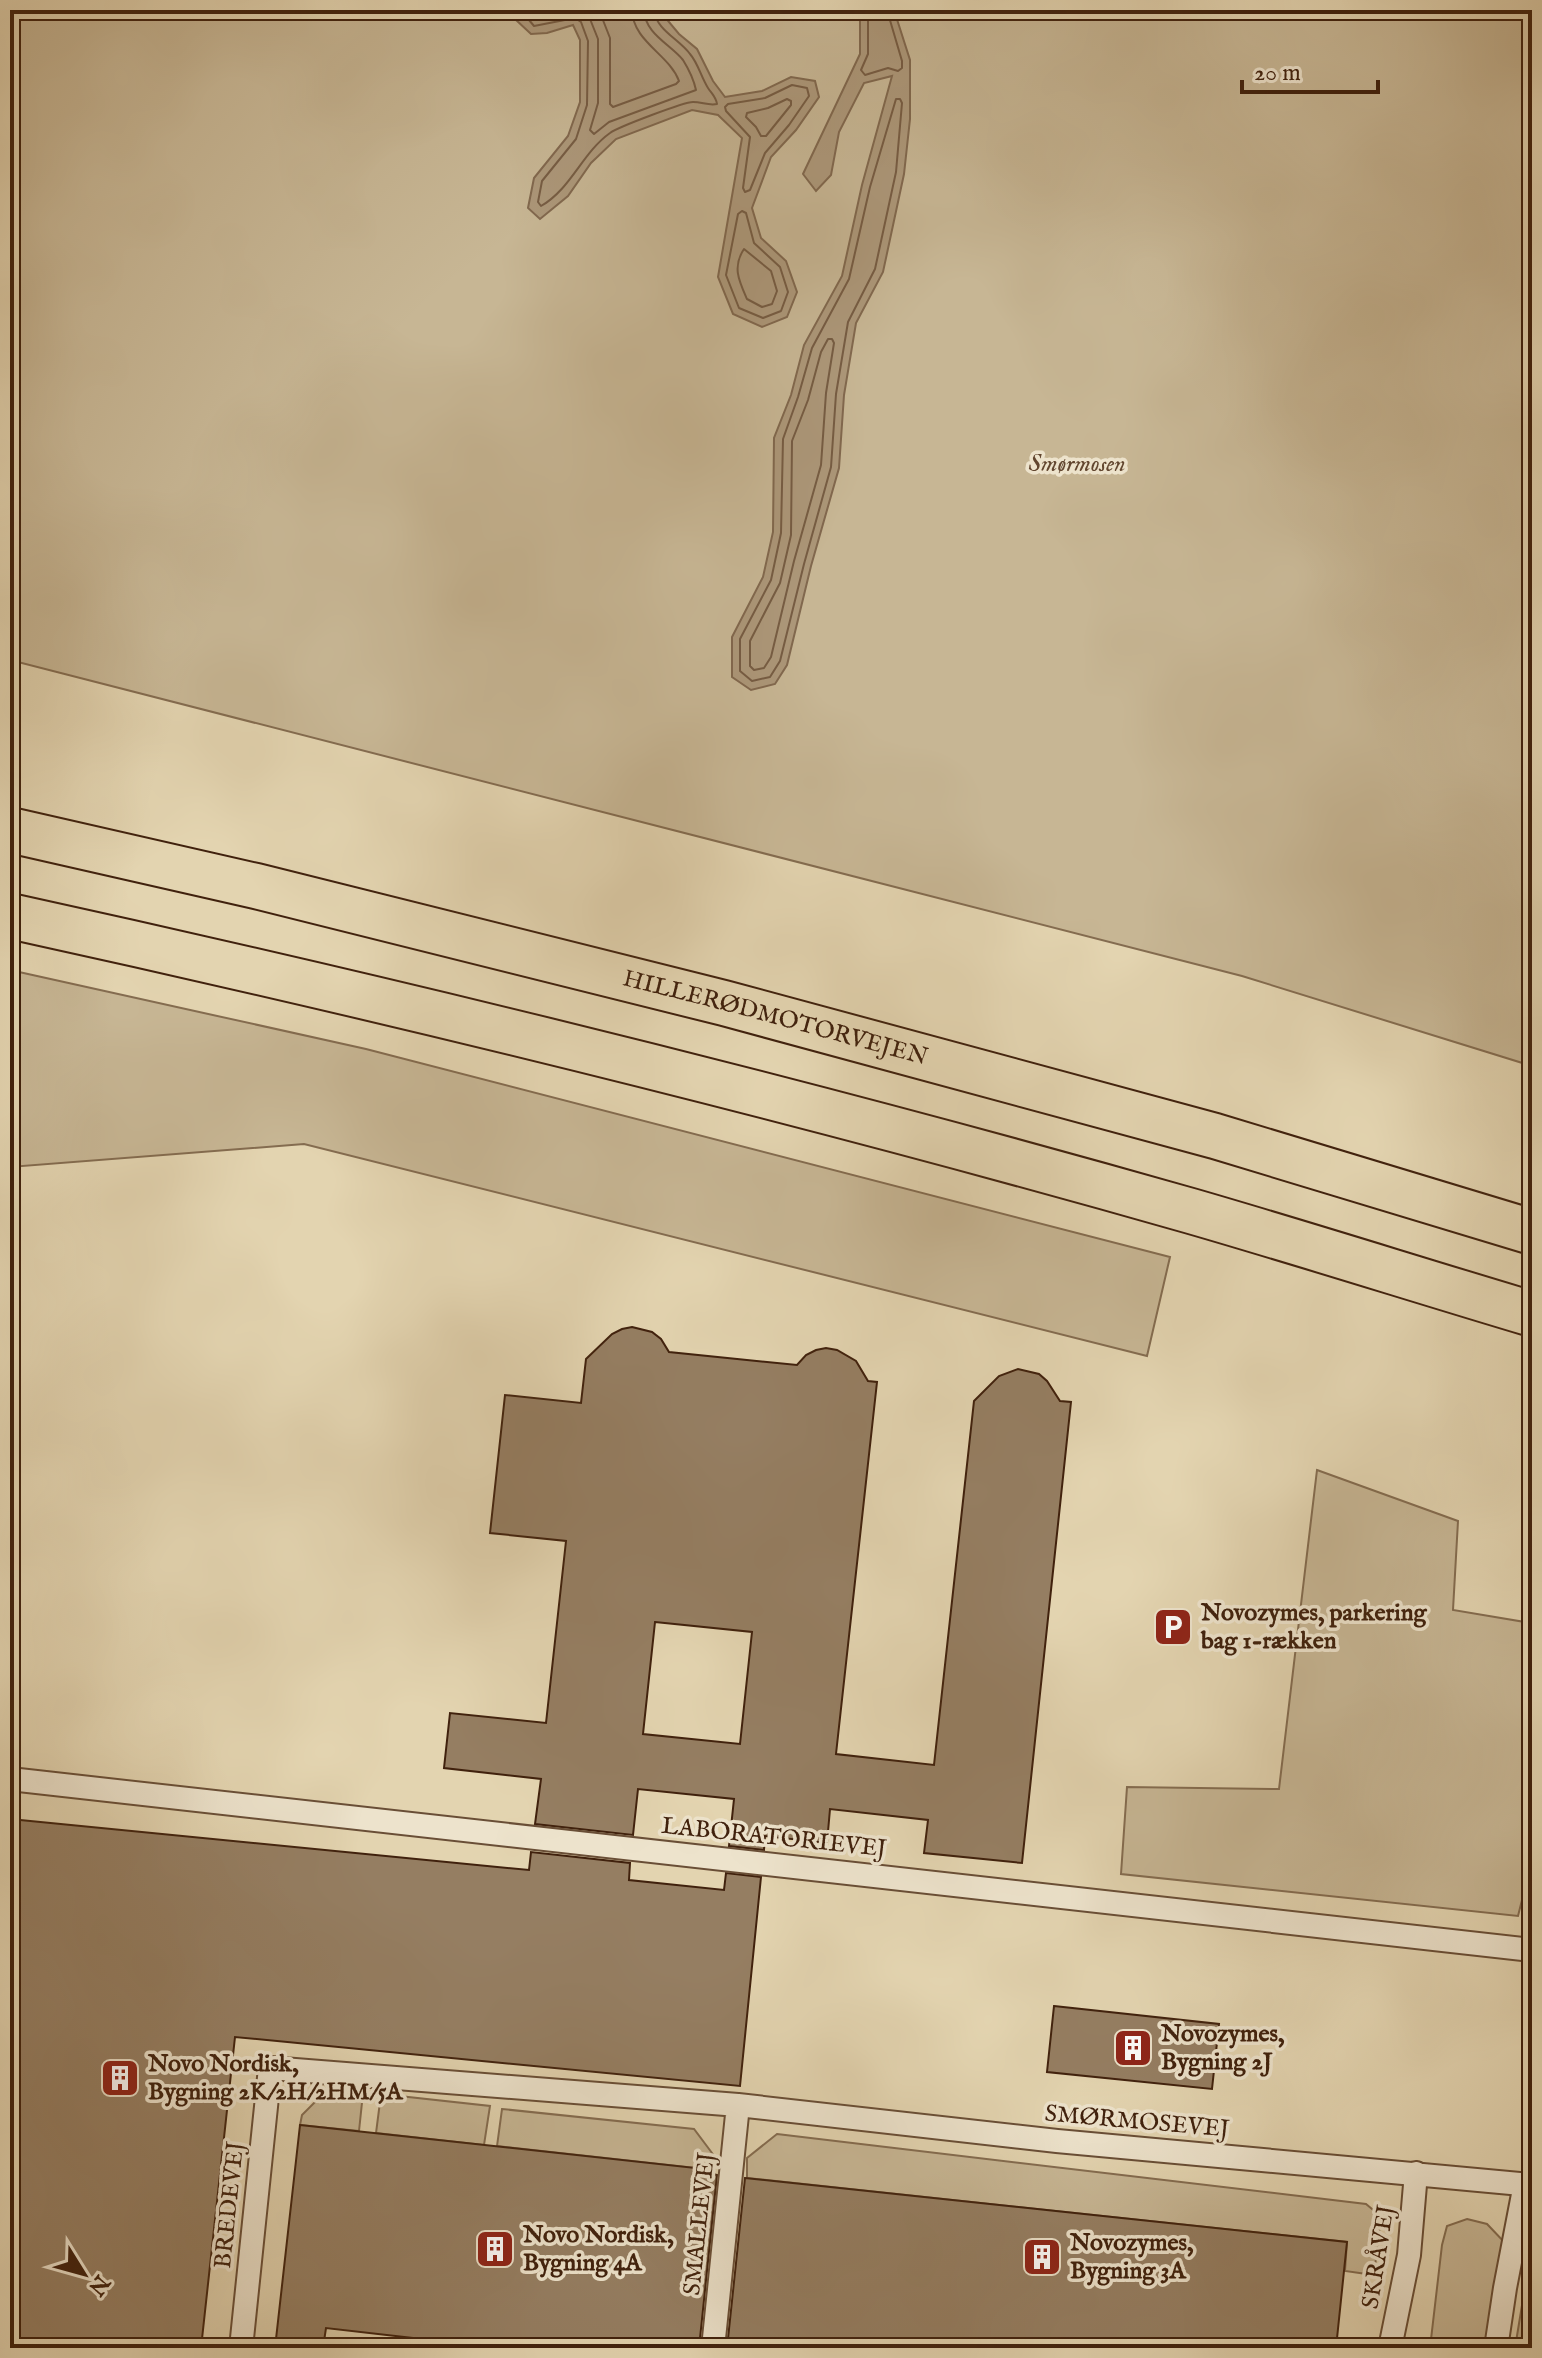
<svg xmlns="http://www.w3.org/2000/svg" width="1542" height="2358" font-family="'IM FELL English',serif">
	<rect width="100%" height="100%" fill="#e3d4b0"/>
	<filter id="stains"><feTurbulence type="fractalNoise" baseFrequency=".0025" numOctaves="4"/><feColorMatrix values="0 0 0 0 .2 0 0 0 0 .09 0 0 0 0 .02 0 0 0 .5 -.17"/></filter>
	<radialGradient id="worn" r=".72"><stop offset=".6" stop-color="#630" stop-opacity="0"/><stop offset="1" stop-color="#630" stop-opacity=".3"/></radialGradient>
	<!-- green -->
	<path fill="#c7b694" stroke="#846c50" stroke-width="2" d="M 10,10 L 1532,10 L 1532,1066 L 1242,976 L 10,660 Z
		M 10,970 L 366,1049 L 1170,1257 L 1147,1356 L 304,1144 L 10,1167 Z
		M 1317,1470 L 1458,1521 L 1453,1610 L 1525,1622 L 1532,1583 L 1532,1900 L 1522,1900 L 1518,1916 L 1121,1874 L 1127,1787 L 1279,1789 Z
		M 329,2088 L 363,2093 L 359,2131 L 300,2125 L 302,2115 Z
		M 381,2094 L 490,2106 L 484,2145 L 376,2133 Z
		M 502,2109 L 694,2129 L 715,2157 L 714,2170 L 497,2146 Z
		M 777,2134 L 1366,2204 L 1378,2214 L 1380,2224 L 1374,2275 L 1345,2271 L 1347,2242 L 747,2178 L 747,2158 Z
		M 1467,2219 L 1487,2224 L 1508,2246 L 1490,2348 L 1430,2348 L 1442,2245 L 1447,2226 Z
		M 1524,2293 L 1532,2297 L 1532,2348 L 1515,2348 Z"/>
	<!-- water -->
	<path fill="#ac9779" stroke="#81684e" stroke-width="2" d="M 526,10 L 659,10 L 679,34 L 697,49 L 713,81 L 725,97 L 762,91 L 791,77 L 815,81 L 819,97 L 796,130 L 771,157 L 752,208 L 761,238 L 786,261 L 797,292 L 787,317 L 762,327 L 733,314 L 718,277 L 742,138 L 718,115 L 692,110 L 616,139 L 591,163 L 568,196 L 540,219 L 528,208 L 534,178 L 568,136 L 580,102 L 580,40 L 573,25 L 547,33 L 531,34 L 515,19 Z
		M 860,10 L 894,10 L 910,60 L 910,119 L 904,174 L 883,272 L 856,323 L 844,395 L 839,468 L 811,566 L 787,665 L 775,684 L 751,690 L 732,677 L 732,637 L 763,577 L 773,532 L 774,438 L 791,395 L 804,345 L 842,276 L 862,185 L 892,76 L 864,83 L 839,132 L 831,175 L 816,191 L 803,174 L 860,54 Z"/>
	<g fill="none" stroke-linecap="round" stroke-linejoin="round">
		<!-- shore -->
		<path stroke="#765c43" stroke-width="2" d="M 530,10 L 529,20 L 534,26 L 575,18 L 581,22 L 588,41 L 587,105 L 576,139 L 542,181 L 538,202 L 541,206 C 571,189 582,153 610,133 C 618,127 684,102 693,102 C 702,102 709,106 717,104 C 716,97 712,94 708,88 C 701,77 698,63 690,54 C 679,39 656,30 654,10
			M 582,10 L 590,19 L 598,39 L 598,103 L 590,130 L 594,134 L 609,122 L 696,90 C 694,81 688,68 683,60 C 670,44 645,34 644,10
			M 599,10 L 610,38 L 610,104 L 613,107 L 676,84 L 679,81 C 669,54 633,42 632,10
			M 868,10 L 868,54 L 861,70 L 865,75 L 888,68 L 898,71 L 902,68 L 902,61 L 887,10
			M 792,85 L 807,88 L 809,96 L 789,125 L 765,153 L 750,190 L 745,192 L 743,188 L 750,137 L 726,111 L 725,107 L 728,104 L 765,98 Z
			M 787,99 L 791,101 L 791,105 L 766,136 L 761,136 L 756,127 L 746,117 L 747,113 L 768,108 Z
			M 896,99 L 900,99 L 902,103 L 896,172 L 875,269 L 848,322 L 836,394 L 831,467 L 804,564 L 780,661 L 770,677 L 752,681 L 740,671 L 740,639 L 771,580 L 781,533 L 783,439 L 798,397 L 812,348 L 849,279 L 870,187 Z
			M 742,211 L 746,213 L 754,243 L 780,267 L 788,292 L 781,311 L 763,318 L 739,308 L 726,275 L 738,214 Z
			M 744,249 L 771,271 L 777,291 L 772,304 L 762,307 L 747,299 C 739,281 732,267 744,249 Z
			M 828,339 L 832,339 L 834,343 L 826,393 L 821,465 L 794,561 L 771,657 L 764,668 L 754,670 L 750,666 L 750,641 L 780,583 L 791,535 L 792,441 L 808,400 L 821,352 Z"/>
	</g>
	<!-- building -->
	<path fill="#957e62" stroke="#40210d" stroke-width="2" fill-rule="evenodd" d="M 632,1327 L 652,1332 L 661,1339 L 669,1352 L 797,1365 L 806,1355 L 816,1350 L 826,1348 L 837,1350 L 856,1361 L 868,1381 L 877,1382 L 836,1754 L 934,1765 L 974,1401 L 999,1376 L 1018,1369 L 1039,1374 L 1047,1381 L 1060,1401 L 1071,1402 L 1022,1863 L 924,1853 L 928,1820 L 830,1809 L 827,1843 L 765,1836 L 764,1850 L 729,1846 L 734,1799 L 638,1789 L 633,1835 L 535,1824 L 541,1779 L 444,1768 L 450,1713 L 546,1723 L 566,1541 L 490,1533 L 505,1395 L 581,1403 L 586,1359 L 612,1334 L 622,1329 ZM 655,1622 L 752,1632 L 740,1744 L 643,1734 Z
		M 10,1819 L 529,1870 L 531,1852 L 630,1863 L 629,1880 L 724,1890 L 726,1873 L 761,1877 L 740,2086 L 235,2037 L 201,2348 L 10,2348 Z
		M 1054,2006 L 1219,2024 L 1212,2089 L 1047,2072 Z
		M 300,2125 L 714,2170 L 713,2174 L 717,2175 L 699,2348 L 465,2348 L 465,2344 L 326,2328 L 323,2348 L 275,2348 Z
		M 745,2178 L 1347,2242 L 1336,2348 L 727,2348 Z"/>
	<g fill="none" stroke-linecap="round" stroke-linejoin="round">
		<defs>
			<path id="lane" d="M 10,1779 L 1532,1950
				M 241,2348 L 270,2068 L 738,2105 L 1057,2141 L 1532,2185
				M 713,2348 L 738,2105
				M 1390,2348 L 1409,2255 L 1416,2173
				M 1496,2348 L 1505,2288 L 1525,2184"/>
			<g id="highway">
				<path id="s1" d="M 10,830 L 256,886 L 724,1003 L 1215,1136 L 1532,1232"/>
				<path d="M 10,916 C 407,1003 801,1100 1191,1211 C 1305,1244 1418,1280 1532,1314"/>
			</g>
		</defs>
		<!-- lane casing -->
		<use href="#lane" stroke="#694e36" stroke-width="26"/>
		<!-- highway casing -->
		<use href="#highway" stroke="#40210d" stroke-width="48"/>
		<!-- lane -->
		<use href="#lane" stroke="#ede3cc" stroke-width="22"/>
		<!-- highway -->
		<use href="#highway" stroke="#e3d4b0" stroke-width="44"/>
	</g>
	<!-- icons -->
	<defs>
		<symbol id="parking-square" viewBox="-11 -11 22 22"><rect x="-9" y="-9" width="18" height="18" rx="4" fill="#8f2418" stroke="#ede3cc"/><path d="M-3.5-5.5H1a3.5 3.5 0 0 1 0 7H-1V5.5H-3.5ZM-1-3.4V-.6H.8a1.4 1.4 0 0 0 0-2.8Z" fill="#fff"/></symbol>
		<symbol id="building-square" viewBox="-11 -11 22 22"><rect x="-9" y="-9" width="18" height="18" rx="4" fill="#8f2418" stroke="#ede3cc"/><path d="M-4-6H4V6H1V3H-1V6H-4ZM-2.5-4.3h1.7v1.8h-1.7ZM.8-4.3h1.7v1.8H.8ZM-2.5-1h1.7V.8h-1.7ZM.8-1h1.7V.8H.8Z" fill="#fff"/></symbol>
	</defs>
	<g fill-rule="evenodd">
		<use href="#parking-square" x="1151" y="1605" width="44" height="44"/>
		<use href="#building-square" x="1111" y="2026" width="44" height="44"/>
		<use href="#building-square" x="98" y="2056" width="44" height="44"/>
		<use href="#building-square" x="473" y="2227" width="44" height="44"/>
		<use href="#building-square" x="1020" y="2235" width="44" height="44"/>
	</g>
	<g text-anchor="middle" dominant-baseline="central" stroke-width="7" stroke-linejoin="round" paint-order="stroke">
		<!-- park labels -->
		<g font-size="24" font-style="italic" fill="#62462f" stroke="#ede3cc">
			<text x="1077" y="464">Smørmosen</text>
		</g>
		<!-- street labels -->
		<g font-size="24" fill="#40210d" stroke="#ede3cc">
			<text stroke="none"><textPath href="#s1" startOffset="788">HILLERØDMOTORVEJEN</textPath></text>
			<text transform="translate(774 1838) rotate(6)">LABORATORIEVEJ</text>
			<text transform="translate(1137 2122) rotate(5)">SMØRMOSEVEJ</text>
			<text transform="translate(230 2205) rotate(-84)">BREDEVEJ</text>
			<text transform="translate(700 2224) rotate(-84)">SMALLEVEJ</text>
			<text transform="translate(1379 2257) rotate(-81)">SKRÅVEJ</text>
		</g>
		<!-- poi labels -->
		<g font-size="24" font-weight="bold" fill="#40210d" stroke="#ede3cc" text-anchor="start">
			<text x="1201" y="1613">Novozymes, parkering<tspan x="1201" dy="28">bag 1-rækken</tspan></text>
			<text x="1161" y="2034">Novozymes,<tspan x="1161" dy="28">Bygning 2J</tspan></text>
			<text x="148" y="2064">Novo Nordisk,<tspan x="148" dy="28">Bygning 2K/2H/2HM/5A</tspan></text>
			<text x="523" y="2235">Novo Nordisk,<tspan x="523" dy="28">Bygning 4A</tspan></text>
			<text x="1070" y="2243">Novozymes,<tspan x="1070" dy="28">Bygning 3A</tspan></text>
		</g>
	</g>
	<!-- margin -->
	<rect width="1542" height="2358" fill="none" stroke="#e3d4b0" stroke-width="40"/>
	<rect x="12" y="12" width="1518" height="2334" fill="none" stroke="#40210d" stroke-width="4"/>
	<rect x="20" y="20" width="1502" height="2318" fill="none" stroke="#40210d" stroke-width="2"/>
	<!-- north arrow -->
	<g transform="translate(84 2274) rotate(127)" stroke="#ede3cc" stroke-width="6" paint-order="stroke">
	<path d="M0-6L14 30L0 20L-14 30Z" fill="#40210d"/>
	<text y="-12" font-size="22" font-weight="bold" text-anchor="middle" fill="#40210d">N</text>
	</g>
	<!-- scale -->
	<path d="M1242 80v12h136v-12" fill="none" stroke="#40210d" stroke-width="4"/>
	<text x="1254" y="80" font-size="24" fill="#40210d" stroke="#ede3cc" stroke-width="6" paint-order="stroke">20 m</text>
	<rect width="100%" height="100%" filter="url(#stains)"/>
	<rect width="100%" height="100%" fill="url(#worn)"/>
</svg>
